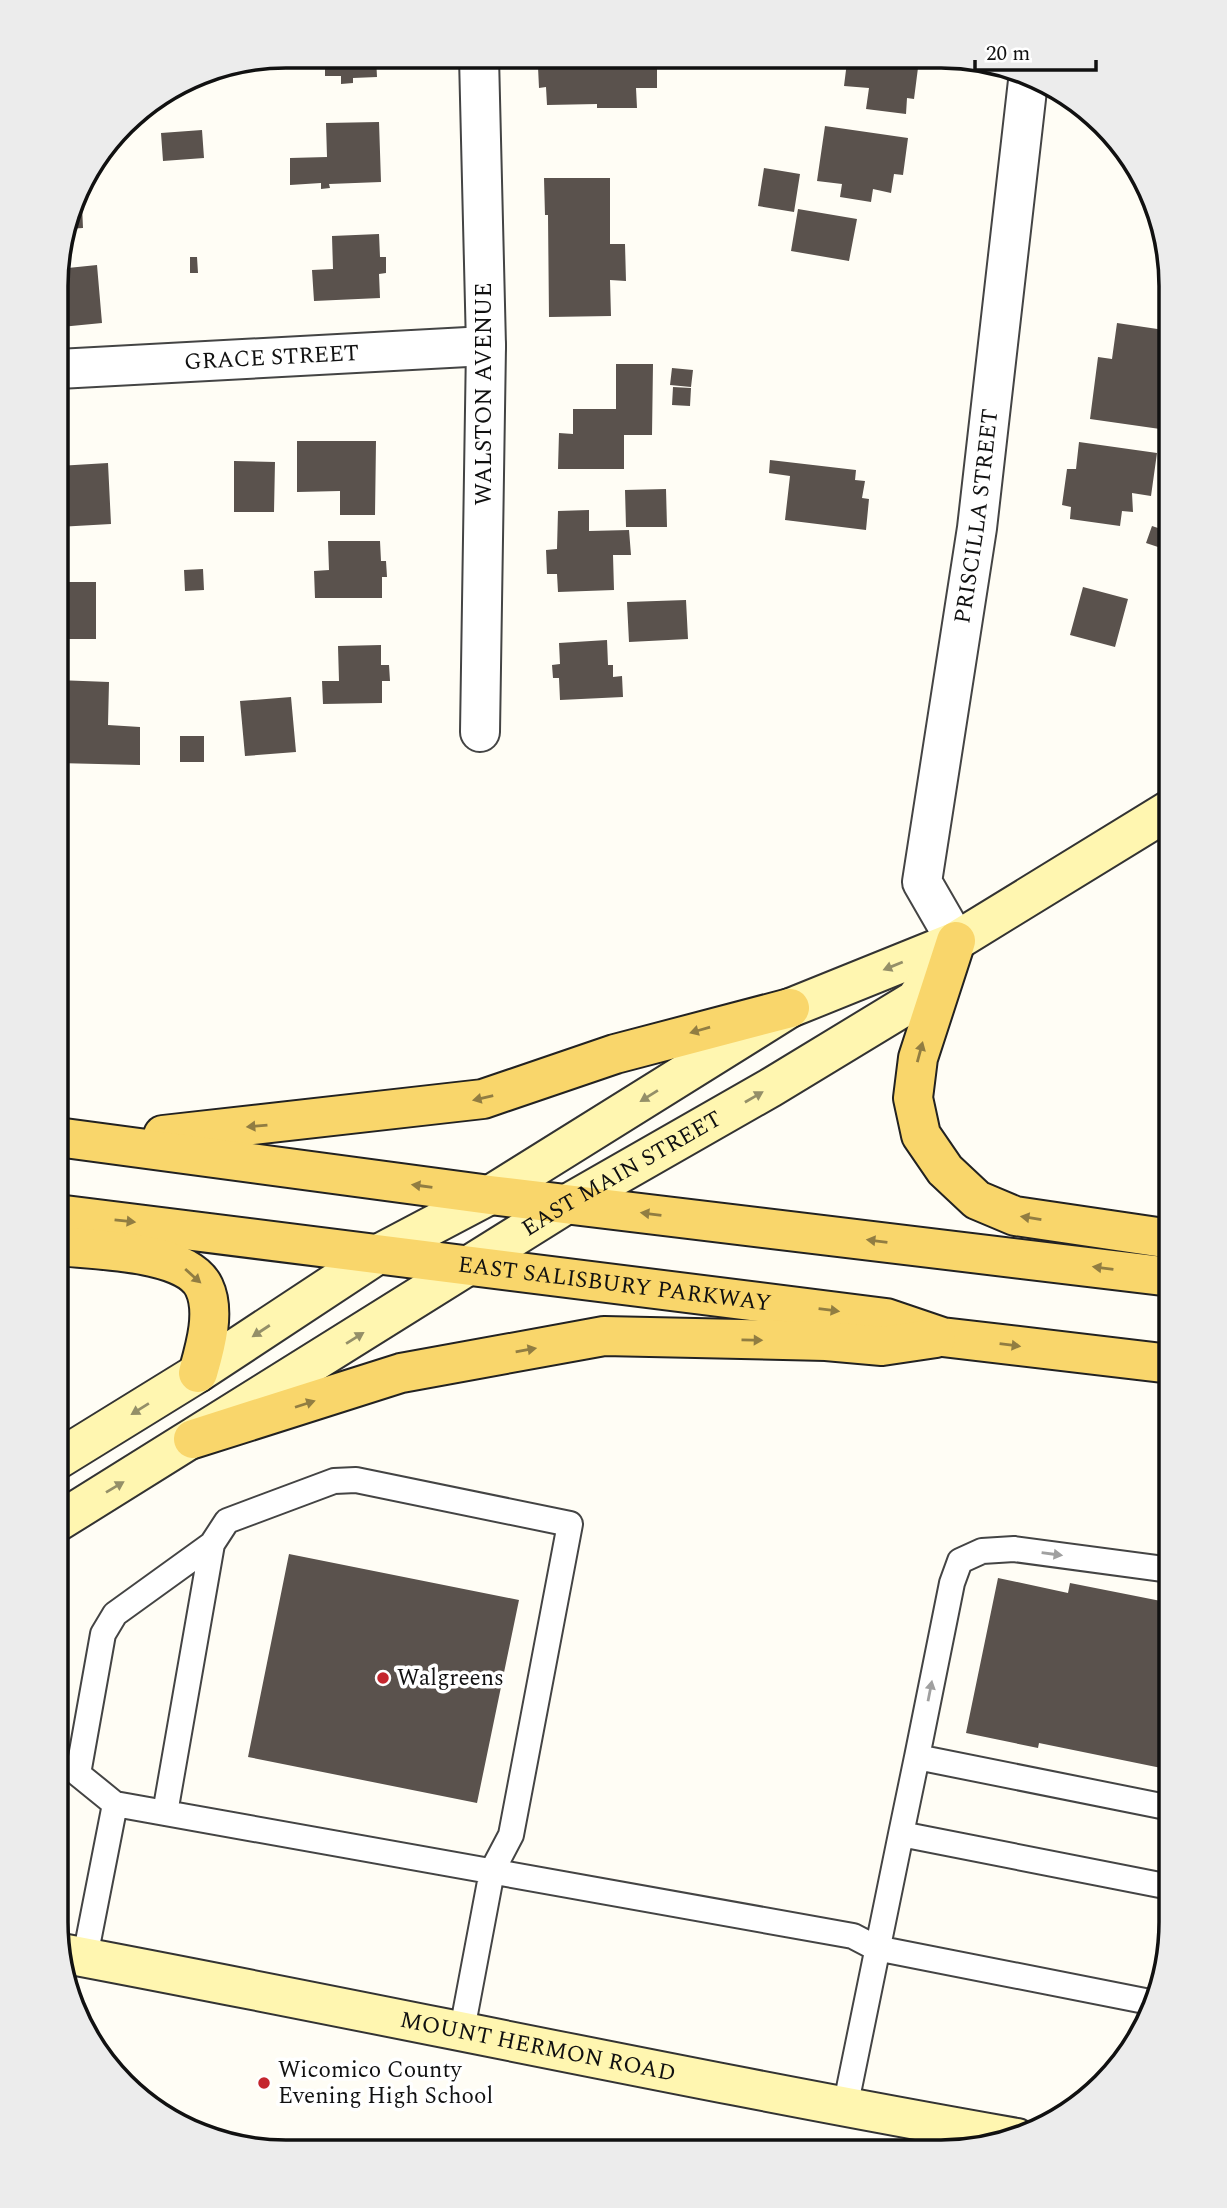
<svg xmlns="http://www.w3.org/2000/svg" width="1227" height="2208" font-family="Spectral,serif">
	<rect width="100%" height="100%" fill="#fffdf5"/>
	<!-- building -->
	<path fill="#5a524d" d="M 325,56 L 376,57 L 377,77 L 353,78 L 353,83 L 341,84 L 341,76 L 325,76 Z
		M 546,58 L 657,58 L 657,88 L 636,88 L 637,108 L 597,108 L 597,104 L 547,105 L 546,87 L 539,88 L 538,67 L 546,67 Z
		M 866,60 L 919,60 L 914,99 L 907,98 L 906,114 L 866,109 L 869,88 L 844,86 L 847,62 L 865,64 Z
		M 379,122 L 381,182 L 329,184 L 330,188 L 321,189 L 321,183 L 290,185 L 290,158 L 327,157 L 326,123 Z
		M 825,126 L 908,138 L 903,175 L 894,174 L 891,193 L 873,189 L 871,202 L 840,197 L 842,184 L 817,181 Z
		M 202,130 L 204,158 L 163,161 L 161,133 Z
		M 764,168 L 800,174 L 794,212 L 758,206 Z
		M 90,171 L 92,182 L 81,183 L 83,228 L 66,229 L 80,184 Z
		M 544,178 L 610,178 L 610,244 L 625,244 L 626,281 L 610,280 L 611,316 L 549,317 L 548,215 L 545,215 Z
		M 798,209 L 857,219 L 849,261 L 791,251 Z
		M 379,234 L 380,257 L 386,257 L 386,273 L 379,274 L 380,298 L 314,301 L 312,270 L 333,269 L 332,236 Z
		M 190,257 L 197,257 L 198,273 L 190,273 Z
		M 97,265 L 102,323 L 61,327 L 61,322 L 58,322 L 58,269 Z
		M 1117,323 L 1171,331 L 1160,429 L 1090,419 L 1098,357 L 1112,359 Z
		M 616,364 L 653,364 L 652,435 L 624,435 L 624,469 L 558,469 L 559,433 L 573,434 L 573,409 L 616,409 Z
		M 672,368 L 693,370 L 691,387 L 670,385 Z
		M 673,387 L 691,388 L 690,406 L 672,405 Z
		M 297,441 L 376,441 L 375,515 L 340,515 L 340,491 L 297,492 Z
		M 1079,442 L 1157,453 L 1151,496 L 1132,493 L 1133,512 L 1122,511 L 1120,526 L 1070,519 L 1071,507 L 1062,505 L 1067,469 L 1076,469 Z
		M 770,460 L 856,470 L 855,480 L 865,481 L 862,498 L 869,499 L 866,530 L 785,520 L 790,476 L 769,473 Z
		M 234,461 L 275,462 L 274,512 L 234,512 Z
		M 108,463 L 111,524 L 58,527 L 58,466 Z
		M 666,489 L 667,527 L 626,527 L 625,490 Z
		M 589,510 L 589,531 L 629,530 L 631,555 L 613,555 L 614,590 L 558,592 L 557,574 L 547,574 L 546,550 L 557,549 L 558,511 Z
		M 1152,526 L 1167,531 L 1161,548 L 1146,543 Z
		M 328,541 L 380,541 L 381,561 L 386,561 L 387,577 L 382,577 L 382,598 L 315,598 L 314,571 L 329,570 Z
		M 203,569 L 204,590 L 185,591 L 184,570 Z
		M 58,582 L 96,582 L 96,639 L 57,639 Z
		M 1083,587 L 1128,599 L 1115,647 L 1070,635 Z
		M 686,600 L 688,639 L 629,642 L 627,602 Z
		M 607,640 L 608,665 L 613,665 L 613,677 L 622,676 L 623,697 L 560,700 L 559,678 L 553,678 L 552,665 L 560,664 L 559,643 Z
		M 381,645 L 381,665 L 389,665 L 390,681 L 382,681 L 382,703 L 323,704 L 322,681 L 339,681 L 338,646 Z
		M 57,680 L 109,682 L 108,725 L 140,727 L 140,765 L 57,763 Z
		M 291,697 L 296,752 L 245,756 L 240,701 Z
		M 180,736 L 204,736 L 204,762 L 180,762 Z
		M 289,1554 L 519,1600 L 477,1803 L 248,1757 Z
		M 998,1578 L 1068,1593 L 1070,1583 L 1171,1603 L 1171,1770 L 1039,1743 L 1038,1748 L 966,1733 Z"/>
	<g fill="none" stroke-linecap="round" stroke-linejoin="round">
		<defs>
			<path id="lane" d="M 917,1757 L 952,1583 L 960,1561 L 982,1551 L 1014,1549 L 1171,1570
				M 115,1804 L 78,1774 L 103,1634 L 115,1614 L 212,1544
				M 165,1813 L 212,1544 L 227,1521 L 334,1481 L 356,1480 L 570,1524 L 511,1835 L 492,1871 L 462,2030
				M 901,1834 L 917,1757 L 1171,1808
				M 85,1957 L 115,1804 L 853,1936 L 876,1948 L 1155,2003
				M 845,2108 L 901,1834 L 1170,1887"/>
			<g id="street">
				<path d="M 479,57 L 486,346 L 480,732"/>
				<path id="s1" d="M 58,369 L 486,346"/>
				<path id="s2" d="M 956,941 L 922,882 L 977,528 L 1028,81"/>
			</g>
			<g id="secondary">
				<path d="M 57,1460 L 198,1373 L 380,1253 L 490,1195 L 790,1008 L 956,941 L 1171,809"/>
				<path id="s3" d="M 56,1523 L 567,1204 L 770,1088 L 915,1000 L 947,954"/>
				<path id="s4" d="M 61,1953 C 380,2013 698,2082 1017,2138"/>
			</g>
			<g id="primary">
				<path d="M 956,941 L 918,1058 L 913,1098 L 921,1135 L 945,1170 L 977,1200 L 1015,1216 L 1171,1239"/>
				<path d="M 163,1135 L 483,1099 L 615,1054 L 790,1008"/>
				<path d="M 57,1137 L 490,1195 L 1171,1277"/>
				<path id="s5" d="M 57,1214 L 886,1318 L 942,1337 L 1171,1364"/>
				<path d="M 57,1246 C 93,1250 187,1250 204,1287 C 216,1312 205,1348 198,1373"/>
				<path d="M 193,1439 L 401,1373 L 604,1336 L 826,1341 L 882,1346 L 936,1338"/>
			</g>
		</defs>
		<!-- lane casing -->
		<use href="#lane" stroke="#444" stroke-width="28"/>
		<!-- street casing -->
		<use href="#street" stroke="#444" stroke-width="42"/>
		<!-- secondary casing -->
		<use href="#secondary" stroke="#333" stroke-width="42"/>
		<!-- primary casing -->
		<use href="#primary" stroke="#222" stroke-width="42"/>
		<!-- lane -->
		<use href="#lane" stroke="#fff" stroke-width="24"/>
		<!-- street -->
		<use href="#street" stroke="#fff" stroke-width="38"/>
		<!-- secondary -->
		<use href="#secondary" stroke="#fff6b0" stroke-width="38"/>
		<!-- primary -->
		<use href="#primary" stroke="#f9d66b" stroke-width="38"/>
	</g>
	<!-- one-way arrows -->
	<defs><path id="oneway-solid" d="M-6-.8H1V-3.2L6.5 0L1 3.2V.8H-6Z" transform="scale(1.75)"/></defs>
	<g fill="#948f68">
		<use href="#oneway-solid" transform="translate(893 966) rotate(158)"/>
		<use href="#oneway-solid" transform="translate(649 1096) rotate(148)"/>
		<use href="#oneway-solid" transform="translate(754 1097) rotate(-30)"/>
		<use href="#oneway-solid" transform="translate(261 1331) rotate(147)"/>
		<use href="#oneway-solid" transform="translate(355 1338) rotate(-32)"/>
		<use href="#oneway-solid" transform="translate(140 1409) rotate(148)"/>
		<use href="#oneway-solid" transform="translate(115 1487) rotate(-31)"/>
	</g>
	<g fill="#917d42">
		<use href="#oneway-solid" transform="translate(700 1030) rotate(164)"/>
		<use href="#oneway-solid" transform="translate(920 1052) rotate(-75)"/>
		<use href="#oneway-solid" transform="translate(483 1098) rotate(167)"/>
		<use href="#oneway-solid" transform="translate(257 1126) rotate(175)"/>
		<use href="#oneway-solid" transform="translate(422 1186) rotate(-172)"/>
		<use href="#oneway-solid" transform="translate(651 1214) rotate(-173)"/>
		<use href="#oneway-solid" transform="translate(1031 1218) rotate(-171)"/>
		<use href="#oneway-solid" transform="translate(125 1221) rotate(6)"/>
		<use href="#oneway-solid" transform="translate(877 1241) rotate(-173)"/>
		<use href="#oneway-solid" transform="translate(1103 1268) rotate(-173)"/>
		<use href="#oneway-solid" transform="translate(193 1276) rotate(42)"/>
		<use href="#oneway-solid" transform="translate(829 1310) rotate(7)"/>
		<use href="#oneway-solid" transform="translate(752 1340) rotate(1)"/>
		<use href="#oneway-solid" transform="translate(1010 1345) rotate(7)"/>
		<use href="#oneway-solid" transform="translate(526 1350) rotate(-10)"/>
		<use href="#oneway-solid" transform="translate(305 1404) rotate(-18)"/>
	</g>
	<g fill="#a0a0a0">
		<use href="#oneway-solid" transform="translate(1052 1554) rotate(8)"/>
		<use href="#oneway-solid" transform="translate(930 1691) rotate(-79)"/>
	</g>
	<!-- markers -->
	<g fill="#c4262e" stroke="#fff" stroke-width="2.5">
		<circle cx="383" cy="1678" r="7"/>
		<circle cx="264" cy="2083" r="7"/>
	</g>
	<g text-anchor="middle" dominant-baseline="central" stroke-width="7" stroke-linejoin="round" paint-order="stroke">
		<!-- street labels -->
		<g font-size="23" fill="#111" stroke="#fff">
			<text stroke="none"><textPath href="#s1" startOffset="214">GRACE STREET</textPath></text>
			<text transform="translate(484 394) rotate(-90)">WALSTON AVENUE</text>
			<text stroke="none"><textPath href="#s2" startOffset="438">PRISCILLA STREET</textPath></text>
			<text stroke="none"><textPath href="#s3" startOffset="665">EAST MAIN STREET</textPath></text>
			<text stroke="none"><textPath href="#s5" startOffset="562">EAST SALISBURY PARKWAY</textPath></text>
			<text stroke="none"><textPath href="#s4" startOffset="486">MOUNT HERMON ROAD</textPath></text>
		</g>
		<!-- poi labels -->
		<g font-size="23" fill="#111" stroke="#fff" text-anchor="start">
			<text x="397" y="1678">Walgreens</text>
			<text x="278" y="2070">Wicomico County<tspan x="278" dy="26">Evening High School</tspan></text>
		</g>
	</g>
	<!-- crop -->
	<path d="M0 0H1227V2208H0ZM286 68H941A218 218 0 0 1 1159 286V1922A218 218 0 0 1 941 2140H286A218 218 0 0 1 68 1922V286A218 218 0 0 1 286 68Z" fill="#ececec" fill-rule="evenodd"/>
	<path fill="none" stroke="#111" stroke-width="3.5" d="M286 68H941A218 218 0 0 1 1159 286V1922A218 218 0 0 1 941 2140H286A218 218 0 0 1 68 1922V286A218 218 0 0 1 286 68Z"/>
	<!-- scale -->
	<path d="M975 60v10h121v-10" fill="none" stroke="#111111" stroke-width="3.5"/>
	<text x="986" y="60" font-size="21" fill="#111111" stroke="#ffffff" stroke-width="5" paint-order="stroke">20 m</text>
</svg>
